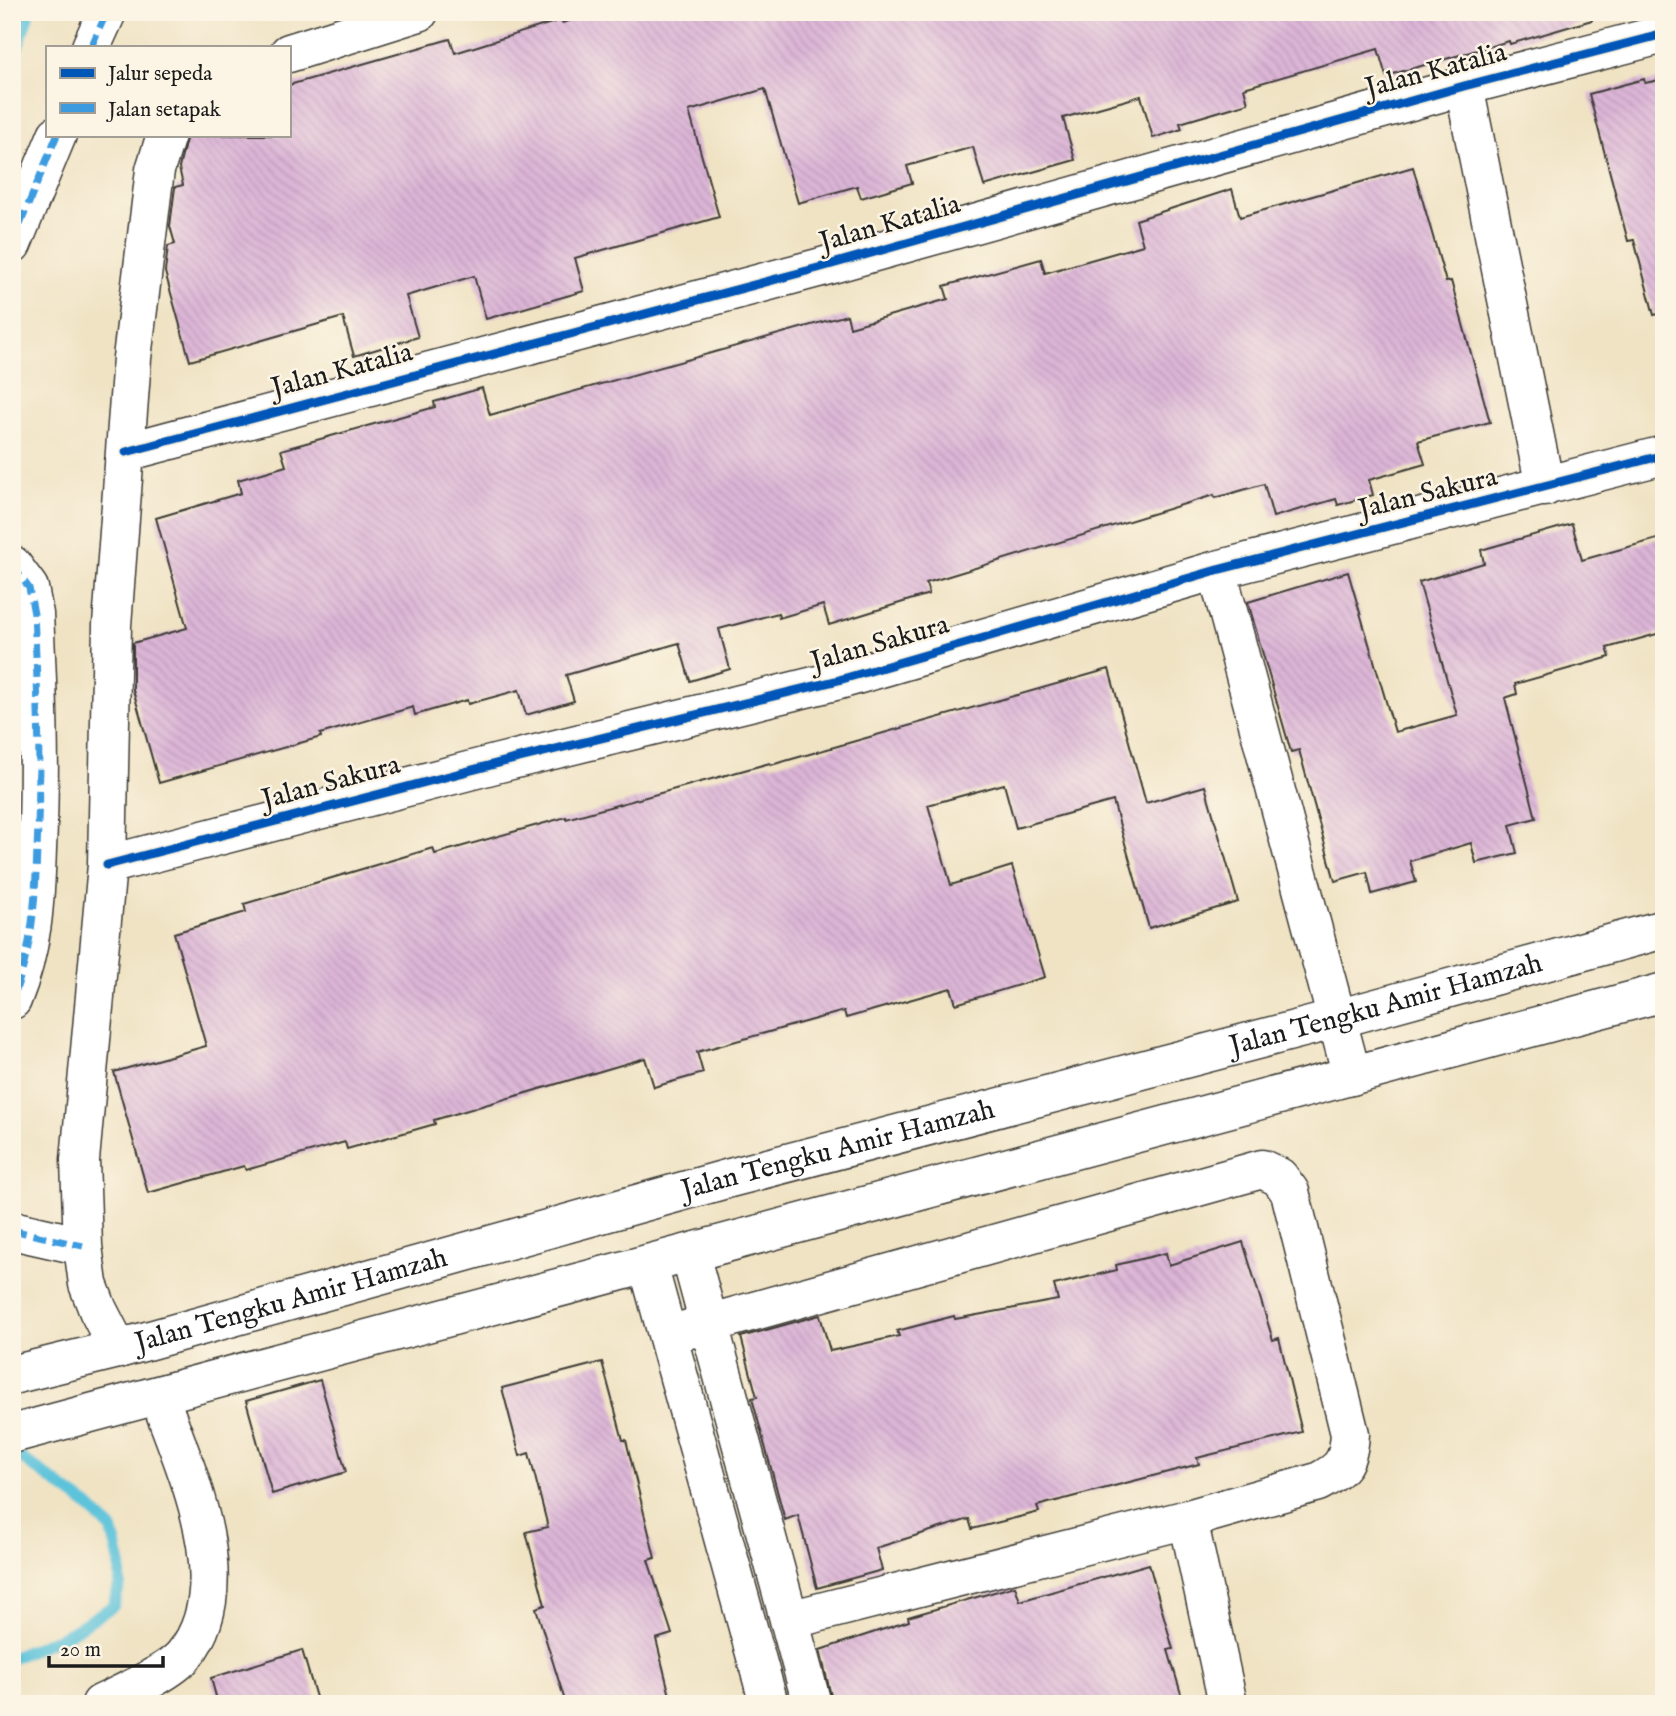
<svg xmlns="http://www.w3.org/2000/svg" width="1676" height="1716" font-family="'IM FELL English',serif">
	<defs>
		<pattern id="building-back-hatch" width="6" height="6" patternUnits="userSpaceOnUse" patternTransform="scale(1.75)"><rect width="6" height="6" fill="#dcb5d7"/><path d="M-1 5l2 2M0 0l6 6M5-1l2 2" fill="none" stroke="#bc9bb8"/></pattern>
	</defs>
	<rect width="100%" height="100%" fill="#fcf5e5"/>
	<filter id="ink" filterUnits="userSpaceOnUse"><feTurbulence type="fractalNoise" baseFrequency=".0143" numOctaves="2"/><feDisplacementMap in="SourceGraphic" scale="14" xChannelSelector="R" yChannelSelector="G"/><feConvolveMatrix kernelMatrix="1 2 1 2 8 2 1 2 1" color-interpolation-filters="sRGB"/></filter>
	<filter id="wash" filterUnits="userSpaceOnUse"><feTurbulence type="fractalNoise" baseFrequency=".00686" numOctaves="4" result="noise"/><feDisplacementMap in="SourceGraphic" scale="28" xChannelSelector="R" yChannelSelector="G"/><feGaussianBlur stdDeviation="1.57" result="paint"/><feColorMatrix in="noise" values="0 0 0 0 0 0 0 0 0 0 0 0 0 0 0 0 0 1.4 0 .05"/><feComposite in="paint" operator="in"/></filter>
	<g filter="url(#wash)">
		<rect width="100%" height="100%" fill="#f0e3c4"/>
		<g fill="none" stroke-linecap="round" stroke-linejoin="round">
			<!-- stream -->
			<path stroke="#5dc3da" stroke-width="12" d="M 12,64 L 29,12
				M 12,1451 L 88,1506 L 112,1530 L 120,1562 L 120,1584 L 113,1606 L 70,1633 L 12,1658"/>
		</g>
		<g id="blocks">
			<!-- building -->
			<path fill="url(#building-back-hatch)" d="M 601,12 L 1590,12 L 1592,20 L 1510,44 L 1509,41 L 1386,76 L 1378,49 L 1244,88 L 1248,103 L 1180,123 L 1182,129 L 1153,138 L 1141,96 L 1063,118 L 1075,160 L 984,186 L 973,147 L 907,166 L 912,183 L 861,198 L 857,186 L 798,203 L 765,89 L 689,111 L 719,217 L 575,258 L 584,291 L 486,319 L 474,276 L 406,296 L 418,337 L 354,356 L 343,317 L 190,361 L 165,272 L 168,246 L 175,244 L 170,226 L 175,187 L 183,185 L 179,168 L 187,135 L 289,135 L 289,85 L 450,39 L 455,53 L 561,20 L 562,23 Z
				M 1644,79 L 1645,83 L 1664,79 L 1664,313 L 1654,315 L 1634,240 L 1628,241 L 1589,94 Z
				M 1413,167 L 1446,282 L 1451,281 L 1490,422 L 1418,441 L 1425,464 L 1369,480 L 1373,495 L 1338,505 L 1336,499 L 1273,517 L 1264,484 L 1215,498 L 1214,495 L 926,583 L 929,594 L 829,625 L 823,605 L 779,618 L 778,613 L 719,629 L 730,669 L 690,681 L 679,643 L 566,675 L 574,701 L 526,715 L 519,690 L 468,704 L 467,700 L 415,715 L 413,707 L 320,734 L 321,737 L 159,783 L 133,690 L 133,643 L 187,628 L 156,518 L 241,493 L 238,480 L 286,466 L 281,450 L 435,407 L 434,402 L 482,388 L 490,415 L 847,315 L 850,327 L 948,299 L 944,286 L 1041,259 L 1045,273 L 1143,245 L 1136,220 L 1232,189 L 1240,217 Z
				M 1572,524 L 1582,560 L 1664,537 L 1664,632 L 1607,648 L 1610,657 L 1515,684 L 1517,694 L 1505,698 L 1536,818 L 1510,825 L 1517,853 L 1476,863 L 1471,843 L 1410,861 L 1416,882 L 1372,894 L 1367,872 L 1335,881 L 1299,750 L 1291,752 L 1248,602 L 1348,572 L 1395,732 L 1457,715 L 1419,582 L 1484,563 L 1481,550 Z
				M 1109,669 L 1146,803 L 1205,786 L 1238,902 L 1149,928 L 1113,801 L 1016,828 L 1004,784 L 928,805 L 951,885 L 1012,866 L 1045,977 L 956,1004 L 951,988 L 846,1018 L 844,1011 L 697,1052 L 703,1073 L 654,1087 L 645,1058 L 434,1120 L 435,1124 L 347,1149 L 345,1142 L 246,1170 L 244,1166 L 148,1193 L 114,1072 L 206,1046 L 174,933 L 246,912 L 244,904 L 433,848 L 435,854 L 566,817 L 566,819 L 770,763 L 771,765 Z
				M 1243,1242 L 1273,1340 L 1279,1338 L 1302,1432 L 1197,1458 L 1199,1464 L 1037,1506 L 1039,1512 L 972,1529 L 969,1519 L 876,1548 L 882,1570 L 817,1588 L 798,1515 L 785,1520 L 752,1398 L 757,1397 L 741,1337 L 820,1315 L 830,1351 L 899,1336 L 897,1331 L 954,1316 L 955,1319 L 1058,1300 L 1054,1285 L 1117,1270 L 1116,1265 L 1166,1253 L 1169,1265 Z
				M 602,1362 L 623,1440 L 626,1440 L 655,1558 L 648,1560 L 672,1634 L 656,1639 L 672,1704 L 566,1704 L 536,1608 L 545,1605 L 526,1532 L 548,1527 L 529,1453 L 520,1456 L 502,1388 Z
				M 320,1380 L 346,1472 L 272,1494 L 246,1401 Z
				M 1149,1564 L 1173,1649 L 1168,1650 L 1184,1704 L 833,1704 L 820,1650 L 909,1621 L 908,1617 L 1015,1586 L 1020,1601 Z
				M 302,1650 L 318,1704 L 218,1704 L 211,1678 Z"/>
		</g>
	</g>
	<g filter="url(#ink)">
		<use href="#blocks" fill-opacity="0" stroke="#3c3a35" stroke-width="2"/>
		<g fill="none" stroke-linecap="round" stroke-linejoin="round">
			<defs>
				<path id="minor" d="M 91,47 L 107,12
					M 289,53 L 419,12
					M 1464,86 L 1545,487
					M 12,244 L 57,135
					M 126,452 L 818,268 L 1464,86 L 1664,34
					M 12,565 L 29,588 L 34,614 C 38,693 41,769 37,849 C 35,904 33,948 12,1000
					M 1217,570 L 1352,1076
					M 107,865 L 499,763 L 839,680 L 1217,570 L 1664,455
					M 12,1230 L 83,1246
					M 690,1254 L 812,1704
					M 648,1265 L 769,1704
					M 668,1335 L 1262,1169 L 1279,1177 L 1290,1192 L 1350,1434 C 1348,1462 1343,1469 1318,1482 L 1188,1519 L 789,1620
					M 118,1349 L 98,1310 L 88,1284 L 83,1246 L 80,1160 L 107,865 L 112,625 L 132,358 L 155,170 L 166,135
					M 1188,1519 L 1228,1704
					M 101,1704 C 121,1694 171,1672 184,1655 C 241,1585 185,1469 159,1396"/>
				<g id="major">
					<path id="s1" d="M 12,1375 L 118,1349 L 730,1178 L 1337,1019 L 1664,929"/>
					<path d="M 12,1434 L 1664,992"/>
				</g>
			</defs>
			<!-- minor casing -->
			<use href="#minor" stroke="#3c3a35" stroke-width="41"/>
			<!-- major casing -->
			<use href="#major" stroke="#3c3a35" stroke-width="41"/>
			<!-- minor -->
			<use href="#minor" stroke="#fff" stroke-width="38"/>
			<!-- major -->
			<use href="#major" stroke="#fff" stroke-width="38"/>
			<!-- quiet -->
			<path stroke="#3c9bdf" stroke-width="7" stroke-dasharray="14 7" stroke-linecap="butt" d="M 91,47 L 107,12
				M 12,244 L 57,135
				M 12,565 L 29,588 L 34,614 C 38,693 41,769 37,849 C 35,904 33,948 12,1000
				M 12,1230 L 83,1246"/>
			<defs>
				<path id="cycleway" d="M 126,452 L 818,268 L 1464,86 L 1664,34
					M 107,865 L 499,763 L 839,680 L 1217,570 L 1664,455"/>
			</defs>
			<!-- cycleway casing -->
			<use href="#cycleway" stroke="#fcf5e5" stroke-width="13"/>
			<!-- cycleway -->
			<use href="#cycleway" stroke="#0057b8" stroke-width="9"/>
		</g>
	</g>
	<g text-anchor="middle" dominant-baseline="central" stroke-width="5" stroke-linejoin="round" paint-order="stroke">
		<!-- street labels -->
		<g font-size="28" fill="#1c1c1c" stroke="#fcf5e5">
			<text transform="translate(1436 71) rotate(-15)">Jalan Katalia</text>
			<text transform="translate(890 224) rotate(-16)">Jalan Katalia</text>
			<text transform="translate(342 371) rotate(-15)">Jalan Katalia</text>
			<text transform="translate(1428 494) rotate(-14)">Jalan Sakura</text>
			<text transform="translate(880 644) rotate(-16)">Jalan Sakura</text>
			<text transform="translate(331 783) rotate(-15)">Jalan Sakura</text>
			<text stroke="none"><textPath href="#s1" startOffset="1423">Jalan Tengku Amir Hamzah</textPath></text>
			<text stroke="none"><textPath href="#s1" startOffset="856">Jalan Tengku Amir Hamzah</textPath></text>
			<text stroke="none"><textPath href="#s1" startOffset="289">Jalan Tengku Amir Hamzah</textPath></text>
		</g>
	</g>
	<!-- margin -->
	<rect width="1676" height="1716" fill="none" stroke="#fcf5e5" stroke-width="42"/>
	<!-- legend -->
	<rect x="46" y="46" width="245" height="91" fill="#fcf5e5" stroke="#a29e95" stroke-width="2"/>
	<rect x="60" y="68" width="35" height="10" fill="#0057b8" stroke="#a29e95" stroke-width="2"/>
	<text x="108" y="80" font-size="21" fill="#1c1c1c">Jalur sepeda</text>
	<rect x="60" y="103" width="35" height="10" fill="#3c9bdf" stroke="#a29e95" stroke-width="2"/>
	<text x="108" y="116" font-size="21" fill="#1c1c1c">Jalan setapak</text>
	<!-- scale -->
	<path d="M49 1656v10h114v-10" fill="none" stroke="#1c1c1c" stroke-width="3.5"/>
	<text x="60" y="1656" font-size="21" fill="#1c1c1c" stroke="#fcf5e5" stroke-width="5" paint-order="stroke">20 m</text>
</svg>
